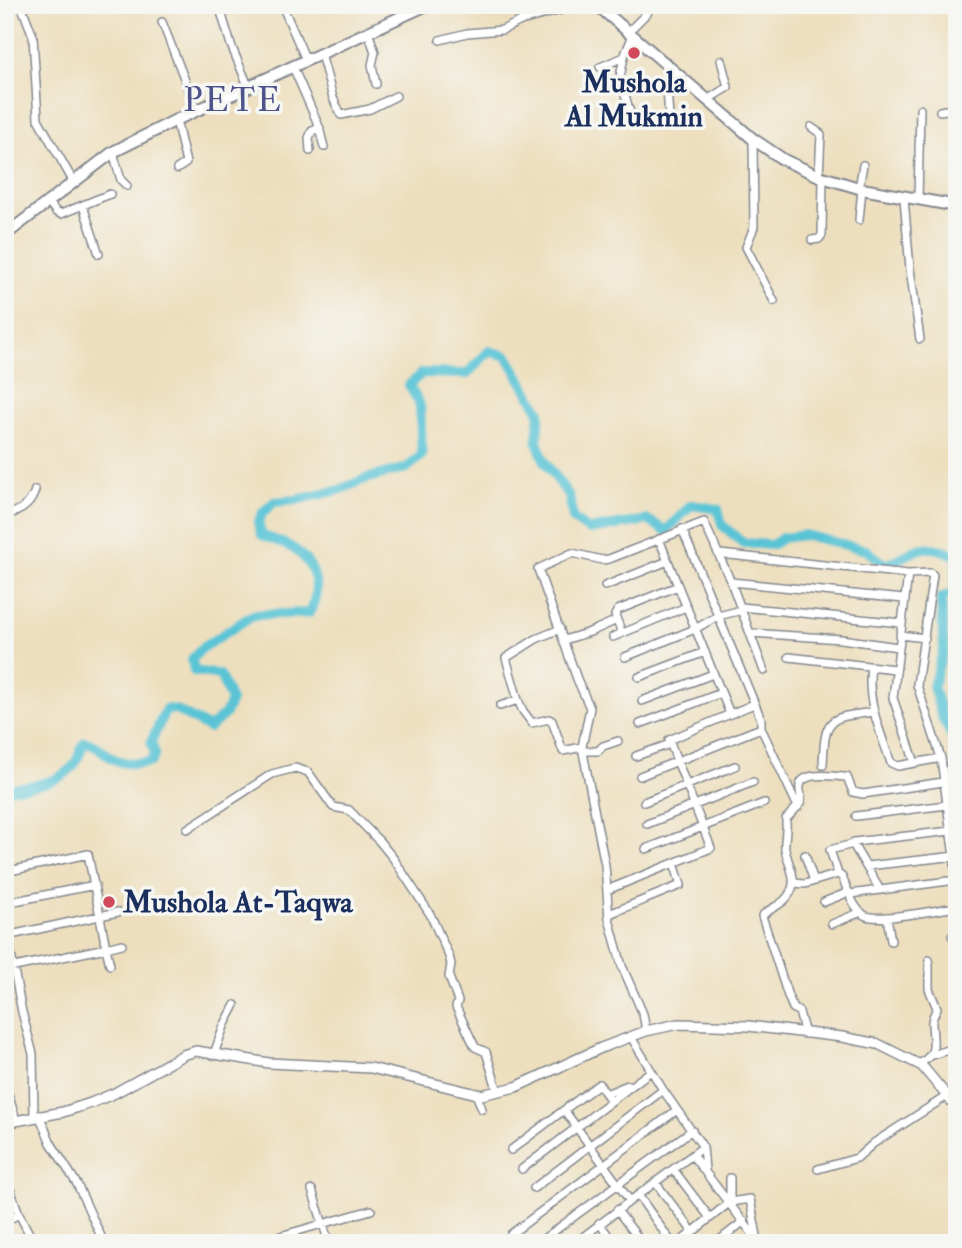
<svg xmlns="http://www.w3.org/2000/svg" width="962" height="1248" font-family="'IM FELL Double Pica',serif">
	<rect width="100%" height="100%" fill="#f6f6f2"/>
	<filter id="ink" filterUnits="userSpaceOnUse"><feTurbulence type="fractalNoise" baseFrequency=".0143" numOctaves="2"/><feDisplacementMap in="SourceGraphic" scale="14" xChannelSelector="R" yChannelSelector="G"/><feConvolveMatrix kernelMatrix="1 2 1 2 8 2 1 2 1" color-interpolation-filters="sRGB"/></filter>
	<filter id="wash" filterUnits="userSpaceOnUse"><feTurbulence type="fractalNoise" baseFrequency=".00686" numOctaves="4" result="noise"/><feDisplacementMap in="SourceGraphic" scale="28" xChannelSelector="R" yChannelSelector="G"/><feGaussianBlur stdDeviation="1.57" result="paint"/><feColorMatrix in="noise" values="0 0 0 0 0 0 0 0 0 0 0 0 0 0 0 0 0 1.4 0 .05"/><feComposite in="paint" operator="in"/></filter>
	<g filter="url(#wash)">
		<rect width="100%" height="100%" fill="#eddfbe"/>
		<g fill="none" stroke-linecap="round" stroke-linejoin="round">
			<!-- river -->
			<path stroke="#5ac4d5" stroke-width="10" d="M 957,563 L 955,592 L 941,598 L 944,648 L 933,686 L 943,720 L 957,744
				M 5,789 C 28,786 62,785 76,762 C 79,756 81,748 85,742 C 96,744 101,750 110,757 C 122,765 138,764 151,762 L 155,754 L 151,742 L 166,709 L 176,710 L 209,728 L 225,714 L 231,701 L 220,675 L 194,671 L 192,659 L 202,648 L 253,615 L 309,613 C 321,592 317,568 298,552 C 289,544 273,540 262,535 L 258,523 L 263,512 L 274,502 L 296,500 L 339,490 L 365,479 L 407,468 L 422,455 L 420,405 L 409,385 L 422,373 L 467,374 L 489,351 L 507,356 L 540,412 L 537,442 L 545,462 L 569,496 L 573,519 L 589,530 L 648,520 L 666,531 L 691,505 L 718,509 L 722,525 L 743,543 L 772,545 L 782,538 L 805,535 L 866,550 L 886,565 C 917,551 922,539 957,556"/>
		</g>
	</g>
	<g filter="url(#ink)">
		<g fill="none" stroke-linecap="round" stroke-linejoin="round">
			<defs>
				<path id="minor" d="M 21,5 L 33,36 L 38,119 L 73,181
					M 219,5 L 231,45 L 249,88
					M 282,5 L 306,60
					M 513,5 L 514,8
					M 162,22 L 197,111
					M 629,31 L 648,12 L 647,5
					M 368,32 L 375,52 L 372,65 L 376,84
					M 440,40 L 467,33 L 502,30 L 521,21 L 579,5
					M 321,54 L 333,98 L 341,115 L 370,109 L 396,96
					M 624,57 L 620,77 L 630,113
					M 293,67 L 318,124 L 324,147
					M 600,67 L 624,57 L 633,35
					M 707,100 L 728,87 L 721,60
					M 940,111 L 957,108
					M 669,118 L 667,87 L 676,74
					M 176,120 L 186,163 L 177,169
					M 811,127 L 821,134 L 819,176
					M 753,139 L 754,227 L 746,247 L 774,301
					M 310,151 L 309,138 L 312,131 L 320,128
					M 113,152 L 121,180 L 127,186
					M 859,188 L 863,165
					M 904,198 L 910,269 L 920,339
					M 918,200 L 920,109
					M 48,201 L 56,212 L 61,214 L 110,194
					M 83,206 L 99,254
					M 859,220 L 862,189
					M 812,240 L 819,239 L 822,235 L 823,177
					M 5,515 C 20,512 31,505 35,490
					M 659,539 L 730,714
					M 720,554 L 908,574 L 930,573 L 933,575 L 917,685 L 941,758 L 957,880
					M 908,574 L 893,698 L 915,763
					M 731,582 L 904,599
					M 605,586 L 668,561
					M 741,607 L 901,623
					M 622,633 L 615,615 L 618,610 L 678,586
					M 751,633 L 841,639 L 898,647
					M 900,635 L 925,638
					M 613,637 L 686,607
					M 564,640 L 590,632 L 617,620
					M 625,657 L 695,629 L 718,616 L 742,610
					M 789,657 L 895,669
					M 871,667 C 866,701 880,731 891,763 L 898,766 L 941,758
					M 639,677 L 705,652
					M 518,700 L 506,658 L 536,639 L 560,629
					M 642,701 L 713,674
					M 500,706 L 518,700 L 523,711 L 532,723 L 549,719 L 552,721 L 563,751 L 582,747
					M 640,724 L 721,693
					M 761,728 L 798,807
					M 583,751 L 598,751 L 603,746 L 618,741
					M 636,756 L 670,744
					M 823,765 C 825,717 827,718 873,712
					M 640,776 L 761,728 L 761,719 L 682,529
					M 644,802 L 735,766
					M 856,816 L 947,805
					M 647,824 L 753,782
					M 187,829 L 272,774 L 295,768 L 308,772 L 333,807 L 349,810 L 380,842 L 393,858 L 430,914 L 449,956 L 451,964 L 449,977 L 458,1001 L 456,1007 L 475,1047 L 486,1052 L 498,1092
					M 646,849 L 764,803
					M 805,855 L 814,881
					M 867,866 L 956,856
					M 5,872 L 88,854 L 106,948 L 5,969
					M 838,874 L 830,850 L 853,844
					M 794,883 L 805,884 L 838,874 L 842,877 C 847,888 853,908 864,915 C 877,923 940,909 957,907
					M 607,890 L 711,848 L 669,740 L 754,704
					M 880,890 L 854,846 L 854,842 L 951,831
					M 850,894 L 956,880
					M 824,902 L 849,892
					M 5,903 L 95,885
					M 609,914 L 681,885 L 674,863
					M 887,917 L 891,941
					M 5,923 L 22,1012 L 33,1054 L 34,1117
					M 832,924 L 861,912
					M 6,936 L 118,912
					M 952,936 L 957,936
					M 110,965 L 106,948 L 122,944
					M 646,1031 L 643,1014 L 622,966 L 609,919 L 605,865 L 582,747 L 590,708 L 577,679 L 538,569 L 572,553 L 602,560 L 609,559 L 704,522 L 731,582 L 764,671
					M 805,1034 L 799,1012 L 793,1008 L 788,996 L 762,916 C 769,908 782,906 788,896 C 800,880 788,866 785,849 C 784,841 787,831 786,822 L 786,819 L 801,803 C 802,797 799,791 800,786 C 802,770 835,777 847,777 L 853,792 L 863,794 L 943,782
					M 214,1054 L 224,1026 L 235,1005
					M 932,1055 L 957,1047
					M 919,1064 C 938,1053 933,1045 932,1024 C 931,1019 935,1013 937,1008 L 929,989 L 929,960
					M 5,1084 L 16,1120
					M 476,1094 L 482,1109
					M 606,1094 L 628,1085
					M 564,1110 L 599,1084 L 611,1101
					M 39,1115 L 51,1143 L 77,1184 L 104,1243
					M 703,1147 L 705,1170
					M 511,1150 L 564,1110 L 630,1201 L 583,1237
					M 692,1155 L 758,1241
					M 522,1169 L 651,1071
					M 673,1169 L 710,1218
					M 818,1169 L 857,1158 L 874,1143 L 947,1096
					M 5,1175 L 19,1214 L 34,1243
					M 730,1178 L 730,1202 L 750,1199 L 757,1236
					M 655,1182 L 693,1232
					M 534,1188 L 663,1090
					M 312,1190 L 329,1243
					M 638,1195 L 672,1243
					M 630,1201 L 703,1147 L 663,1090 L 631,1037
					M 617,1210 L 642,1243
					M 5,1221 L 19,1214
					M 599,1223 L 614,1243
					M 256,1243 L 371,1210
					M 513,1243 L 510,1239 L 511,1234 L 677,1110
					M 538,1243 L 692,1130
					M 575,1243 L 583,1237 L 587,1243
					M 679,1243 L 730,1202
					M 716,1243 L 744,1221"/>
				<path id="tertiary" d="M 5,1123 L 63,1112 L 91,1103 L 115,1093 L 183,1055 L 196,1051 L 269,1063 L 371,1068 L 481,1095 L 516,1087 L 601,1048 L 646,1031 L 678,1024 L 748,1026 L 842,1037 L 878,1044 L 922,1066 L 957,1108"/>
				<path id="primary" d="M 597,5 L 753,139 L 784,160 L 819,176 L 862,189 L 957,206
					M 5,235 L 113,152 L 176,120 L 427,5"/>
			</defs>
			<!-- minor casing -->
			<use href="#minor" stroke="#84878e" stroke-width="10"/>
			<!-- tertiary casing -->
			<use href="#tertiary" stroke="#84878e" stroke-width="12"/>
			<!-- primary casing -->
			<use href="#primary" stroke="#84878e" stroke-width="14"/>
			<!-- minor -->
			<use href="#minor" stroke="#fff" stroke-width="7"/>
			<!-- tertiary -->
			<use href="#tertiary" stroke="#fff" stroke-width="9"/>
			<!-- primary -->
			<use href="#primary" stroke="#fff" stroke-width="10"/>
		</g>
	</g>
	<!-- markers -->
	<g fill="#d1495b" stroke="#f6f6f2" stroke-width="2.5">
		<circle cx="634" cy="53" r="7"/>
		<circle cx="109" cy="902" r="7"/>
	</g>
	<g text-anchor="middle" dominant-baseline="central" stroke-width="7" stroke-linejoin="round" paint-order="stroke">
		<!-- poi labels -->
		<g font-size="30" font-weight="bold" fill="#1b2f5e" stroke="#f6f6f2">
			<text x="634" y="82">Mushola<tspan x="634" dy="34">Al Mukmin</tspan></text>
			<text x="123" y="902" text-anchor="start">Mushola At-Taqwa</text>
		</g>
		<!-- quarter labels -->
		<g font-size="33" letter-spacing="2" fill="#4e538b" stroke="#f6f6f2">
			<text x="233" y="100">PETE</text>
		</g>
	</g>
	<!-- margin -->
	<rect width="962" height="1248" fill="none" stroke="#f6f6f2" stroke-width="28"/>
</svg>
